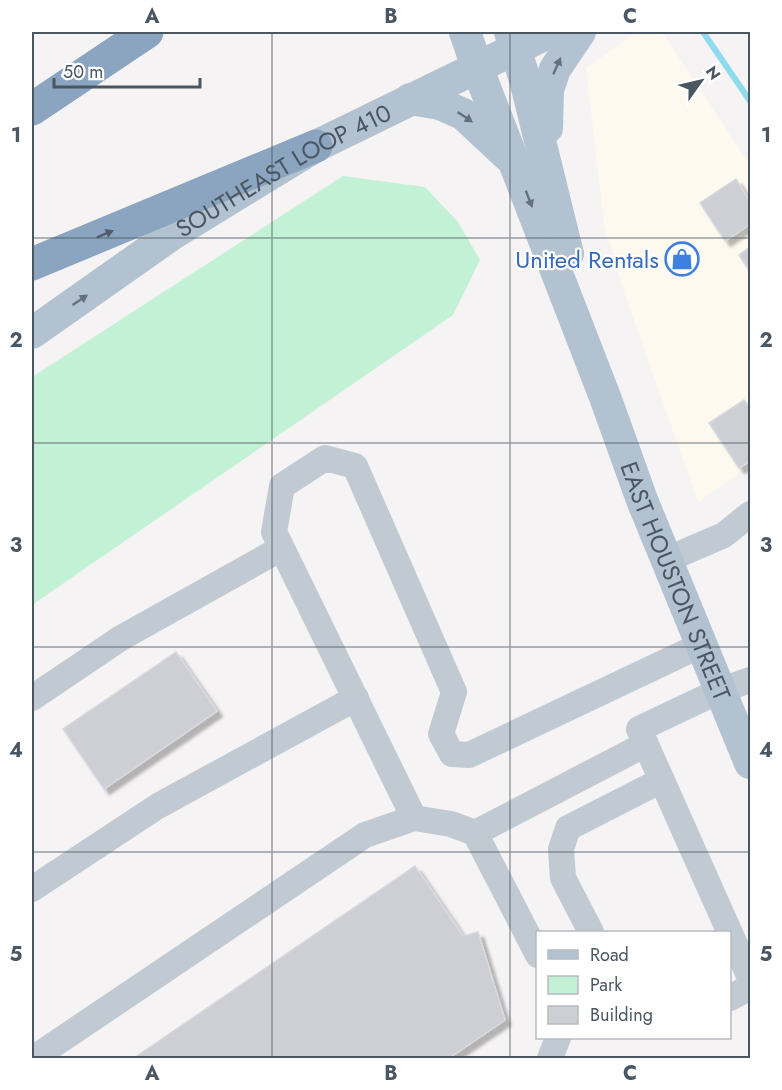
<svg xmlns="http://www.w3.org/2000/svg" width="782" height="1090" font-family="Jost,sans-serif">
	<defs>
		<filter id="shadow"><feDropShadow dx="5.5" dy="5.5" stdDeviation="1.5" flood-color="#0004"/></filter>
	</defs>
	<rect width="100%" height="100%" fill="#f5f3f3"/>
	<!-- commercial -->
	<path fill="#fdf9ef" d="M 637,32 L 662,32 L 750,165 L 750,466 L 698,502 L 625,295 L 604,224 L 586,68 Z"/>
	<!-- green -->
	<path fill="#c3f1d5" d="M 343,176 L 425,187 L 458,222 L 480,260 L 453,315 L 32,605 L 32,377 Z"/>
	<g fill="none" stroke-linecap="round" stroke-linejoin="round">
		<!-- stream -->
		<path stroke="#90daee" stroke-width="6" d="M 703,32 L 750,101"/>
	</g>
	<!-- building -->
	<path fill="#cdcfd5" stroke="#d7d9de" stroke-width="1.5" filter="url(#shadow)" d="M 736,179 L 750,202 L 750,224 L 725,241 L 700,203 Z
		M 750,247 L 750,272 L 739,255 Z
		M 744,400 L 750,407 L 750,461 L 739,468 L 709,423 Z
		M 176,652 L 217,711 L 104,789 L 63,729 Z
		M 415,866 L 463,936 L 478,932 L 505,1020 L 449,1058 L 134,1058 Z"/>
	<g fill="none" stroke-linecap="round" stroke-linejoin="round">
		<!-- minor -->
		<path stroke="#c1cad2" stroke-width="26" d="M 666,560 L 724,535 L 750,514
			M 750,680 L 719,691 L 639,729 L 750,978
			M 32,698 L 121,638 L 282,548
			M 414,818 L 274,532 L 282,486 L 325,458 L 355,466 L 454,692 L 441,734 L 452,754 L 469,755 L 701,645
			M 475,833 L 646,744
			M 32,889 L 158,806 L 356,698
			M 591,932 L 563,878 L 561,849 L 568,828 L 662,780
			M 730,998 L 750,987
			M 34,1058 L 365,835 L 414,818 L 451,824 L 475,833 L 538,955
			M 550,1058 L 558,1038"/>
		<!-- major -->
		<g stroke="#b3c2d1" stroke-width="32">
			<path id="s1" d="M 465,32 L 477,67 L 605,397 L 642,500 L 750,763"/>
			<path d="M 510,32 L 525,80 L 568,254"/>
			<path d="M 410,99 L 440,104 L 463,114 L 507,155"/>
			<path d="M 547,128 L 548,90 L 555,69 L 580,32"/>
			<path id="s2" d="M 32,333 L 174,233 L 316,146 L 550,32"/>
		</g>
		<!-- highway -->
		<path stroke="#8ba5c1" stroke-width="33" d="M 32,109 L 147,32
			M 32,264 L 316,146"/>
	</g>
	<!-- one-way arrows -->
	<defs><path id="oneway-solid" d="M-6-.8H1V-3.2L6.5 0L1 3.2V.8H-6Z" transform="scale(1.5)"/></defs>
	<g fill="#64717d">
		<use href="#oneway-solid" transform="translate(557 66) rotate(-66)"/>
		<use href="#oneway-solid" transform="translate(465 117) rotate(34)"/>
		<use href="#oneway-solid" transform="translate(529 199) rotate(69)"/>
		<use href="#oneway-solid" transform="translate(80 300) rotate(-34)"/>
	</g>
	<use fill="#505e6b" href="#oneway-solid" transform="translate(105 234) rotate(-23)"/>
	<!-- grid -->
	<path fill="none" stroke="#4a5661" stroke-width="1.5" stroke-opacity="0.55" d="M 272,32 L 272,1058M 510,32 L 510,1058M 32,238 L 750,238M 32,443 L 750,443M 32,647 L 750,647M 32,852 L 750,852"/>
	<!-- icons -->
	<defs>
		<symbol id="shop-ring" viewBox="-11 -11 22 22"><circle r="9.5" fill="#fff" stroke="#3f7fe0" stroke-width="1.5"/><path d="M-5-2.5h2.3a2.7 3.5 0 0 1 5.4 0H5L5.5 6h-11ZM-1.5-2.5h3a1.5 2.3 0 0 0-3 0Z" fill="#3f7fe0"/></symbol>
	</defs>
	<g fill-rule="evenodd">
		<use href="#shop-ring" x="663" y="240" width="38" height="38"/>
	</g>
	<g text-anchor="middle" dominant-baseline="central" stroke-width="4.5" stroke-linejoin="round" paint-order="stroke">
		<!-- street labels -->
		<g font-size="24" fill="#4a5661" stroke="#fff">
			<text stroke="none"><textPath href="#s2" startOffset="300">SOUTHEAST LOOP 410</textPath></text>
			<text stroke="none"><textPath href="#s1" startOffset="588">EAST HOUSTON STREET</textPath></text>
		</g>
		<!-- shop labels -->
		<g font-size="24" fill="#366cbe" stroke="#fff" text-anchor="end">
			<text x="659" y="259">United Rentals</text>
		</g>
	</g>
	<!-- border -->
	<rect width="782" height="1090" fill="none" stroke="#ffffff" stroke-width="66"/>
	<!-- legend -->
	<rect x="536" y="931" width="195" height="108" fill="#ffffff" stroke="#b7bbc0" stroke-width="1.5"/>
	<rect x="548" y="950" width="30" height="9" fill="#b3c2d1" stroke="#b7bbc0" stroke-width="1.5"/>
	<text x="590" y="961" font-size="18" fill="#4a5661">Road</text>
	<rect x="548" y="976" width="30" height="18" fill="#c3f1d5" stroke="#b7bbc0" stroke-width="1.5"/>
	<text x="590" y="991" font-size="18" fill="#4a5661">Park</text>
	<rect x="548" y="1006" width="30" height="18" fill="#cdcfd5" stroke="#b7bbc0" stroke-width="1.5"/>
	<text x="590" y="1021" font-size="18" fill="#4a5661">Building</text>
	<!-- north arrow -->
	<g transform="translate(701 81) rotate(56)" stroke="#ffffff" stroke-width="4.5" paint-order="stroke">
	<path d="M0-4.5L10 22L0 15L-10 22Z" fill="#4a5661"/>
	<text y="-9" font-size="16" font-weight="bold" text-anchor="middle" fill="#4a5661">N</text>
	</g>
	<!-- scale -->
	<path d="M54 78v9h146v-9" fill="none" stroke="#4a5661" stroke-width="3"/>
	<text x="63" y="78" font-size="18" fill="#4a5661" stroke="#ffffff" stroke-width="4.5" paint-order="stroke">50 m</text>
	<rect x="33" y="33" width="716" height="1024" fill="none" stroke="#4a5661" stroke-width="2"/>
	<g font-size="20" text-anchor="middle" font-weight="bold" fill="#4a5661">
		<text x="152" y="23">A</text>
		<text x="391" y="23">B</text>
		<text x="630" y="23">C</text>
		<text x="16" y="142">1</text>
		<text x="766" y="142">1</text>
		<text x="16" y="347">2</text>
		<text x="766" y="347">2</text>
		<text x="16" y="552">3</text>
		<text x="766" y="552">3</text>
		<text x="16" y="757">4</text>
		<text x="766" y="757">4</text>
		<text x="16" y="961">5</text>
		<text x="766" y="961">5</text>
		<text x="152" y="1080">A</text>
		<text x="391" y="1080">B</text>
		<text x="630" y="1080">C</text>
	</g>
</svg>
